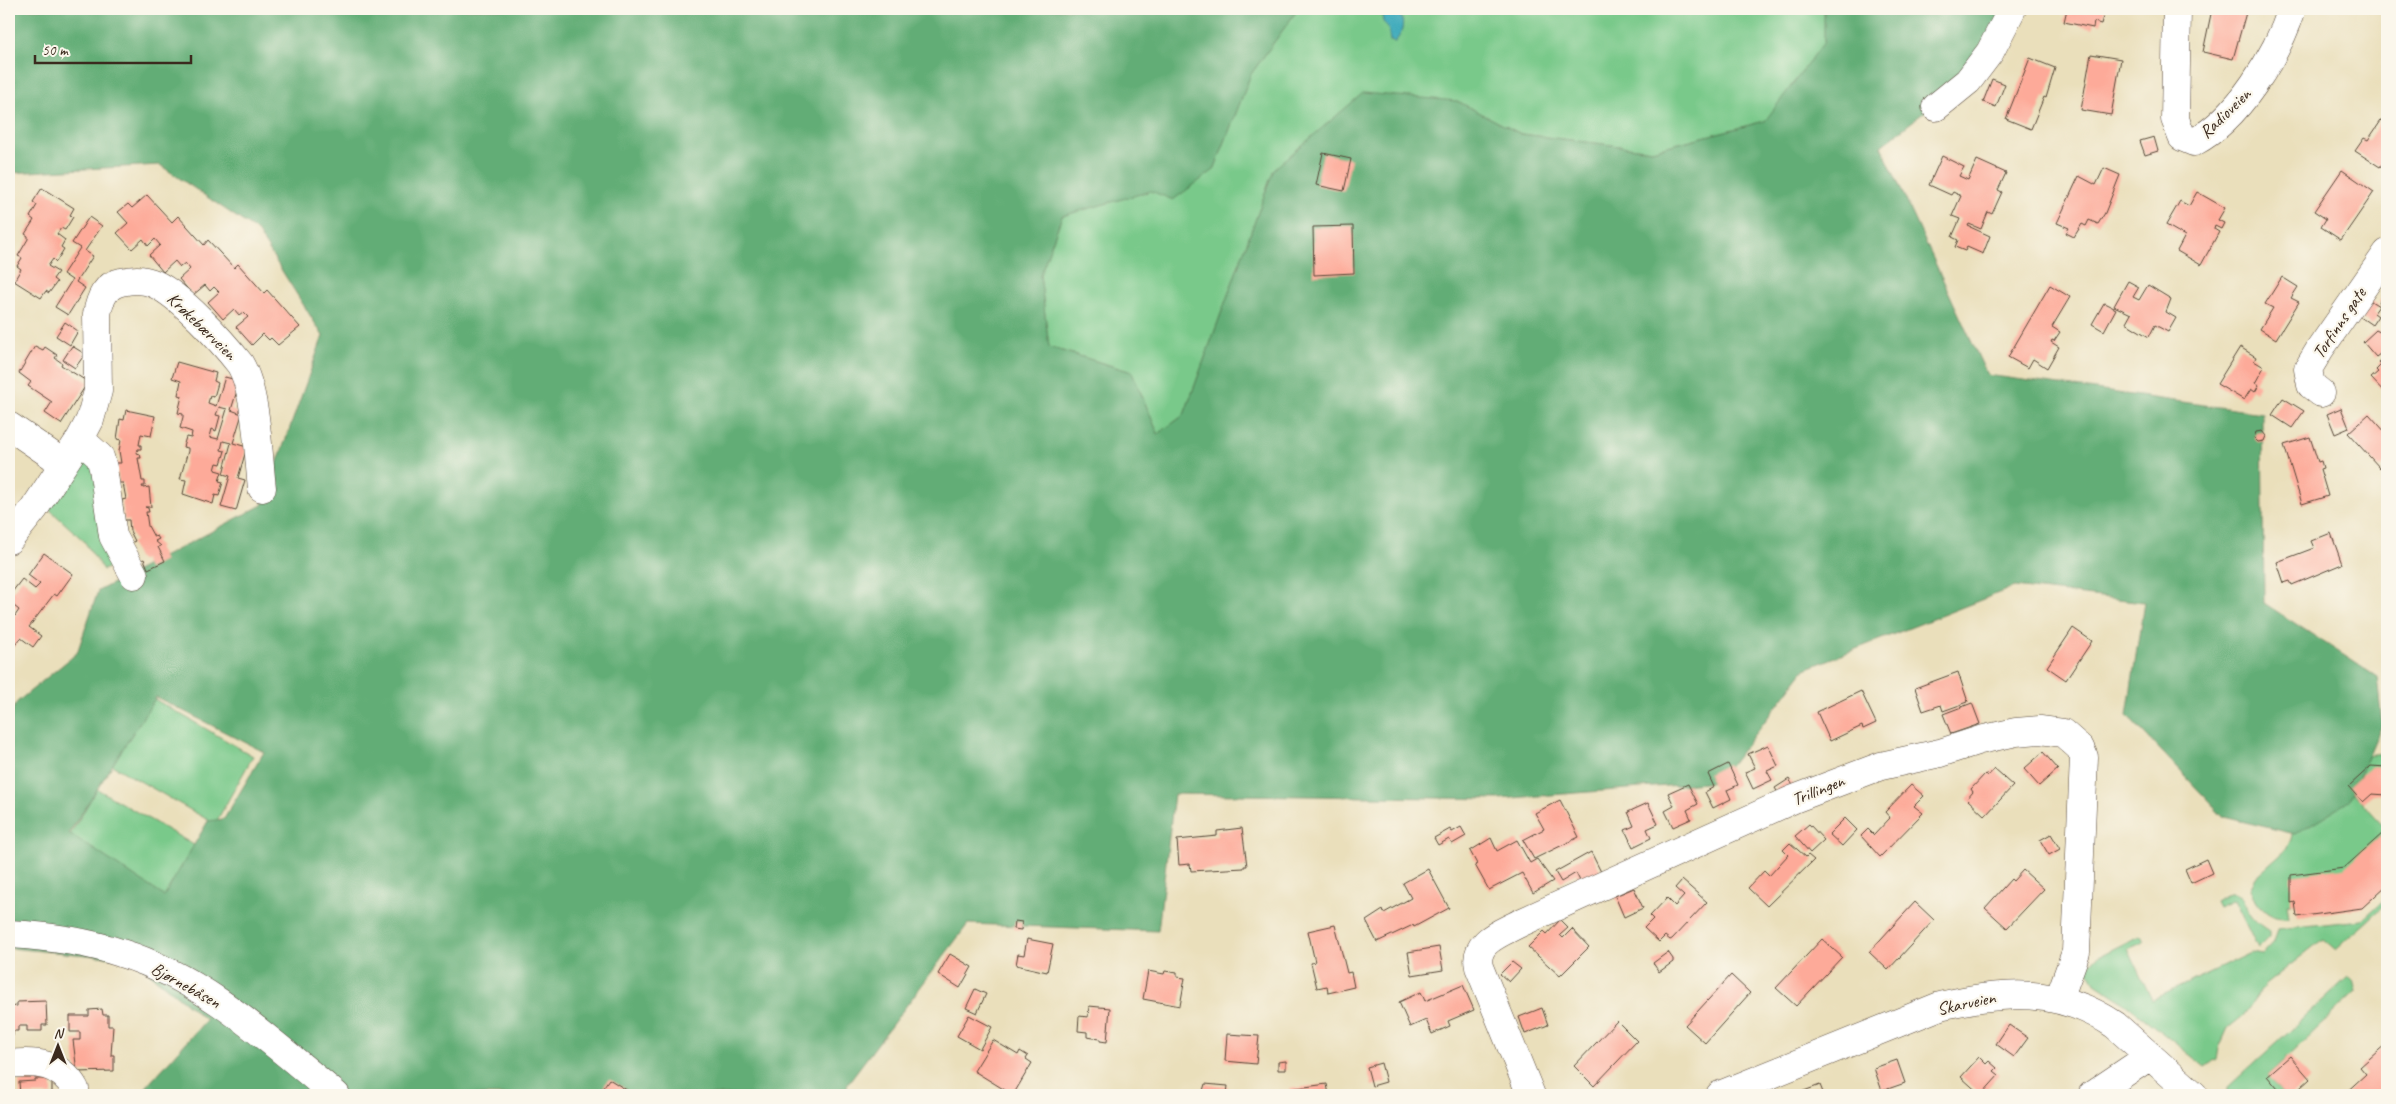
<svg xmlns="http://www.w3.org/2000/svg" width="2396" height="1104" font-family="Caveat,sans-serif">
	<rect width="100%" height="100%" fill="#fbf7ec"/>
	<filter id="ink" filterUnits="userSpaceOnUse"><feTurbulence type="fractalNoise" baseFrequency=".02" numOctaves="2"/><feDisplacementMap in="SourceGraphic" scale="10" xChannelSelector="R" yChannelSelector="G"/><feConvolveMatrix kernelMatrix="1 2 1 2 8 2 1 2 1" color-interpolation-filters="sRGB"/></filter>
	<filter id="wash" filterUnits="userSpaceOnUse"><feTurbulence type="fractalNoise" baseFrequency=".0096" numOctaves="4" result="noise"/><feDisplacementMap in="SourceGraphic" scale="20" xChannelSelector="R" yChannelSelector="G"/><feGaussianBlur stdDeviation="1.12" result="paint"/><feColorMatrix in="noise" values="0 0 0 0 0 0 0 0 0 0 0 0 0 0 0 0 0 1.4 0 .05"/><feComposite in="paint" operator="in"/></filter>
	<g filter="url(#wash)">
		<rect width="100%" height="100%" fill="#eadfbb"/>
		<!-- green -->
		<path fill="#79c98a" stroke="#5a7a54" d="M 1298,9 L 1824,9 L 1824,13 L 1827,13 L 1816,116 L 1765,121 L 1652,150 L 1521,134 L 1457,101 L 1274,169 L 1184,415 L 1158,434 L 1132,372 L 1049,347 L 1040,275 L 1062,216 L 1214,170 L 1251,74 Z
			M 78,457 L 91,458 L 119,563 L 103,570 L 84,541 L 48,508 Z
			M 149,696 L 253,756 L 215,824 L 110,764 Z
			M 2387,753 L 2387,769 L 2371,769 L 2349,788 L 2387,829 L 2344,870 L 2292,877 L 2292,903 L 2287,903 L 2289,918 C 2268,919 2259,908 2250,890 L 2256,877 L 2286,850 L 2291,839 L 2295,821 L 2363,755 Z
			M 97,789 L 199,848 L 166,903 L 65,843 Z
			M 2229,893 C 2245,892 2244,908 2253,918 C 2258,924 2263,927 2269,931 L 2269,938 L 2258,949 L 2234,900 L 2218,907 L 2215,901 Z
			M 2387,897 L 2387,903 L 2336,950 L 2323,939 L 2265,985 L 2243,1016 L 2228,1028 L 2219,1048 L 2217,1060 L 2205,1067 L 2121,1000 L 2095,983 L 2088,971 L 2089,964 L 2099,956 L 2141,935 L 2144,942 L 2128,949 L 2152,1000 L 2251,953 L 2262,955 L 2273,943 L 2277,929 L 2362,920 Z
			M 2348,977 L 2353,980 L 2356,992 L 2267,1076 L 2283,1095 L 2232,1095 L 2228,1093 L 2228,1087 Z"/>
		<!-- forest -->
		<path fill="#62ad76" stroke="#4e6c4a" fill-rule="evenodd" d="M 9,9 L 1298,9 L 1251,74 L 1214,170 L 1173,200 L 1151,191 L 1062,216 L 1040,275 L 1049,347 L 1132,372 L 1158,434 L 1184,415 L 1274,169 L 1363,93 L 1457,101 L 1521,134 L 1652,150 L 1765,121 L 1824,42 L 1824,9 L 2003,9 L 1986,64 L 1881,146 L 1987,375 L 2262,413 L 2264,603 L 2377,677 L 2382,724 L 2349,801 L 2295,834 L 2224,817 L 2127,715 L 2144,602 L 2014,587 L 1805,669 L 1718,782 L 1499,799 L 1174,794 L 1158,931 L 968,924 L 848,1083 L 845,1095 L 139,1095 L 206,1020 L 132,959 L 9,948 L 9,716 L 17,702 L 77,653 L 98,591 L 262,505 L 323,336 L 257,231 L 160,165 L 9,173 ZM 156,697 L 264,752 L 224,819 L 208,821 L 164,896 L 69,833 Z"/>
		<!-- water -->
		<path fill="#3caabb" stroke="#3c6a6c" d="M 1386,14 L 1401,16 C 1405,26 1401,35 1395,42 L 1390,41 L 1388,27 L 1383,22 L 1382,15 Z"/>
		<g id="blocks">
			<!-- building -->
			<path fill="#fdaa99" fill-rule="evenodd" d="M 2067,9 L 2105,9 L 2101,24 L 2094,22 L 2093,28 L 2064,22 Z
				M 2212,9 L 2247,9 L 2233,59 L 2203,52 Z
				M 2091,54 L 2121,59 L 2111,115 L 2081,110 Z
				M 2030,58 L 2055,68 L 2046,98 L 2044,97 L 2031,129 L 2006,119 Z
				M 1992,79 L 2005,84 L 1996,107 L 1983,102 Z
				M 2387,112 L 2387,157 L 2380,167 L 2355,151 L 2364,138 L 2368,140 Z
				M 2154,137 L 2158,151 L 2145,155 L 2140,141 Z
				M 1323,153 L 1351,159 L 1344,191 L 1316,185 Z
				M 1942,156 L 1964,167 L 1959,176 L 1968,180 L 1977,160 L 2006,173 L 1998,190 L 2002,192 L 1992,214 L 1988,212 L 1981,229 L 1969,224 L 1968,226 L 1990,236 L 1983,254 L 1967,247 L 1965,251 L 1955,247 L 1958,240 L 1952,237 L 1960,219 L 1952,216 L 1961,196 L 1953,192 L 1951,195 L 1929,185 Z
				M 2104,168 L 2120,175 L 2105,213 L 2098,224 L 2089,220 L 2086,226 L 2082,224 L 2074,237 L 2066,233 L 2069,228 L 2057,223 L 2079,176 L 2096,185 Z
				M 2342,170 L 2374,192 L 2341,240 L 2321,227 L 2326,219 L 2314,211 Z
				M 42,188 L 74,208 L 70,215 L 73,217 L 65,230 L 61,228 L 57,234 L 65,240 L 61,247 L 64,249 L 56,262 L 53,259 L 48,266 L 58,272 L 53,279 L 57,282 L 49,293 L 46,291 L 41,298 L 14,281 L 21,269 L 17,266 L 22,258 L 18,256 L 28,239 L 28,236 L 25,234 L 34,220 L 30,217 L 37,205 L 33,202 Z
				M 2197,192 L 2225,208 L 2218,220 L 2224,223 L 2221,229 L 2215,226 L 2214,229 L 2219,232 L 2201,265 L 2177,251 L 2185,236 L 2166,225 L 2180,201 L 2189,206 Z
				M 147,195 L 172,222 L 178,216 L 204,245 L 208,240 L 234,268 L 238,264 L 264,293 L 267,290 L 300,327 L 278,345 L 271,338 L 269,340 L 263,334 L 252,345 L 236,327 L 248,317 L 243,312 L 239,315 L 234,309 L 223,319 L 208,302 L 219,292 L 214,287 L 210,291 L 205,285 L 193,295 L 179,279 L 190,269 L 185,263 L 180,267 L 175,261 L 163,272 L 149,255 L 160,245 L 155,239 L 148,246 L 143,239 L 132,249 L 117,233 L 128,223 L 118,212 L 128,204 L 132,208 Z
				M 89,217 L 102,226 L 85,251 L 93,256 L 76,282 L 85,288 L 68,315 L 55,307 L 72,280 L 63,274 L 80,248 L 72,243 Z
				M 1353,226 L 1354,273 L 1314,275 L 1313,227 Z
				M 2282,277 L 2298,287 L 2291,298 L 2299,302 L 2276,339 L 2260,329 L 2273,308 L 2265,304 Z
				M 2128,281 L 2139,287 L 2133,297 L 2139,300 L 2148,285 L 2171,299 L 2166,312 L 2176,318 L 2168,332 L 2155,325 L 2149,337 L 2126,323 L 2131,314 L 2114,306 Z
				M 2050,285 L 2070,297 L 2052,327 L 2060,332 L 2054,341 L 2052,340 L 2051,342 L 2059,347 L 2047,368 L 2033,359 L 2028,368 L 2008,357 Z
				M 2386,292 L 2387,293 L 2387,311 L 2381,307 L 2383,304 L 2379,302 Z
				M 2366,298 L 2379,306 L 2374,313 L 2378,316 L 2372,325 L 2356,314 Z
				M 2104,303 L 2116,309 L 2104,331 L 2092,324 Z
				M 65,322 L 78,331 L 70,345 L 56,336 Z
				M 2376,330 L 2387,336 L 2387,353 L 2385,350 L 2376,357 L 2363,342 Z
				M 35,346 L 43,350 L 45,347 L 57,355 L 55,358 L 62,363 L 61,365 L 88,382 L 61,424 L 45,413 L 52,402 L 28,386 L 31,382 L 19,373 Z
				M 72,346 L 85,354 L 75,368 L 63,360 Z
				M 2240,347 L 2256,357 L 2254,361 L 2264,367 L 2255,383 L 2259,385 L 2255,392 L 2251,389 L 2244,400 L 2217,384 Z
				M 2387,356 L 2387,395 L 2371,378 L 2378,372 L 2376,370 L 2381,365 L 2379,363 Z
				M 177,362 L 216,373 L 214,381 L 218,383 L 214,397 L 210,396 L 208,403 L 216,406 L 225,377 L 240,381 L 231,410 L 242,414 L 233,443 L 247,447 L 238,478 L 245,480 L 236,511 L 221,507 L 230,476 L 223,474 L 231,443 L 223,441 L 221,450 L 225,451 L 221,464 L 217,463 L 215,470 L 222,472 L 219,481 L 223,482 L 219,496 L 215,495 L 213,504 L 183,494 L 186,480 L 180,479 L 188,451 L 188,448 L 183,447 L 186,437 L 191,438 L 192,432 L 180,428 L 183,417 L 183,414 L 178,413 L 182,396 L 178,395 L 181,381 L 172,378 ZM 219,407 L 227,409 L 218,439 L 210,437 L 212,429 L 216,431 L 220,416 L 216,415 Z
				M 2283,398 L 2304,411 L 2292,428 L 2272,415 Z
				M 2341,408 L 2349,428 L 2335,434 L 2327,414 Z
				M 126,410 L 155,416 L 151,436 L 141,434 L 139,445 L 141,445 L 141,449 L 138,449 L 137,453 L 140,454 L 141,458 L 138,458 L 142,481 L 145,481 L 145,486 L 142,486 L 143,488 L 149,487 L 151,507 L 145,507 L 148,508 L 149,512 L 146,512 L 148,526 L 154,537 L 157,536 L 159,539 L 155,541 L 161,546 L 158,547 L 165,561 L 148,569 L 144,559 L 140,561 L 131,543 L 135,541 L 130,531 L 129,520 L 124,520 L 122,500 L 126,499 L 123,483 L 119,483 L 116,463 L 121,463 L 119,451 L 121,440 L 117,439 L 120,419 L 124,420 Z
				M 2369,414 L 2387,434 L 2387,462 L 2380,468 L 2348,433 Z
				M 2262,431 L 2266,436 L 2264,441 L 2258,442 L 2254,438 L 2256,432 Z
				M 2310,437 L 2318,462 L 2321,461 L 2323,468 L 2320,469 L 2328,496 L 2302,504 L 2284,445 Z
				M 2331,533 L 2342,564 L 2292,585 L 2290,581 L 2284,583 L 2277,562 L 2314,548 L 2311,541 Z
				M 44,553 L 73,574 L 57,596 L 54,594 L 29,627 L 41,636 L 33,647 L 21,638 L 9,652 L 9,612 L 15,616 L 19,610 L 9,602 L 9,596 L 22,579 L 35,589 L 40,584 L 28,575 Z
				M 2073,628 L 2092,641 L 2066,680 L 2047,667 Z
				M 1958,672 L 1968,702 L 1943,711 L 1941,705 L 1923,711 L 1915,688 Z
				M 1861,691 L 1876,723 L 1863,729 L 1862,726 L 1830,741 L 1817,712 Z
				M 1972,703 L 1980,724 L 1951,734 L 1943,714 Z
				M 1768,745 L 1778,766 L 1767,771 L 1772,780 L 1753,789 L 1745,772 L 1755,768 L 1748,754 Z
				M 2043,752 L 2058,769 L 2039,786 L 2024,769 Z
				M 1728,764 L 1738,785 L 1727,790 L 1731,799 L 1713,808 L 1705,792 L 1714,787 L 1708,774 Z
				M 2371,766 L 2387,767 L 2387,795 L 2372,794 L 2363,802 L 2349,786 Z
				M 1994,769 L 2013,786 L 1985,816 L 1967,799 L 1973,792 L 1971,789 L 1985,774 L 1988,776 Z
				M 1789,779 L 1794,787 L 1780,796 L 1775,788 Z
				M 1688,784 L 1698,804 L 1687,810 L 1691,819 L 1673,827 L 1665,811 L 1674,806 L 1668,793 Z
				M 1911,785 L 1924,796 L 1914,806 L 1923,813 L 1880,857 L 1861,836 L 1868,829 L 1874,835 L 1890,818 L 1885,812 Z
				M 1560,800 L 1579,837 L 1534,859 L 1523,840 L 1544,829 L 1535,813 Z
				M 1648,803 L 1658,824 L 1647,829 L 1651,838 L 1633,847 L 1625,830 L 1634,826 L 1628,812 Z
				M 1845,818 L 1857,830 L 1842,846 L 1829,834 Z
				M 1809,824 L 1824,840 L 1810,853 L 1795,836 Z
				M 1461,827 L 1466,836 L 1452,844 L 1449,839 L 1438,845 L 1434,838 L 1450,829 L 1452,832 Z
				M 1242,828 L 1247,866 L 1244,866 L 1244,868 L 1191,871 L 1190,864 L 1179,865 L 1177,840 L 1217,836 L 1217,831 Z
				M 2383,833 L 2387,838 L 2387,885 L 2362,908 L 2297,917 L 2295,902 L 2291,903 L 2291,875 L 2344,868 Z
				M 2051,834 L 2060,849 L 2049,855 L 2040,840 Z
				M 1491,838 L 1497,851 L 1517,840 L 1530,863 L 1537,859 L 1553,881 L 1533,893 L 1522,873 L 1489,890 L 1475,865 L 1477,864 L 1470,851 Z
				M 1790,843 L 1806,857 L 1808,855 L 1814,860 L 1767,906 L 1748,888 L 1764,871 L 1769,876 L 1788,855 L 1783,850 Z
				M 1591,852 L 1601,872 L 1581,883 L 1576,873 L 1561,882 L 1555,872 Z
				M 2206,859 L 2212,873 L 2191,883 L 2185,869 Z
				M 1428,869 L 1449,908 L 1414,927 L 1413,925 L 1377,942 L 1366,921 L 1383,910 L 1384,913 L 1411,898 L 1403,883 Z
				M 2023,870 L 2044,889 L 2007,928 L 1985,908 L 2011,879 L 2013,881 Z
				M 1682,880 L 1707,902 L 1672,939 L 1670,940 L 1665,936 L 1659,942 L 1644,928 L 1653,919 L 1650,916 L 1667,898 L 1675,906 L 1684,896 L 1675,888 Z
				M 1634,888 L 1643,908 L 1624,917 L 1615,896 Z
				M 1915,902 L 1934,920 L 1888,970 L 1869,952 Z
				M 1560,920 L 1568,928 L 1560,935 L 1563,938 L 1572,929 L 1589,947 L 1560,976 L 1528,947 L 1544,931 L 1547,934 Z
				M 1015,921 L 1022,922 L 1021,930 L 1014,929 Z
				M 1335,925 L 1347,973 L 1351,972 L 1354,987 L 1328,993 L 1327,986 L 1317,988 L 1311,963 L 1315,962 L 1308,931 Z
				M 1027,939 L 1053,944 L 1047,972 L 1016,965 L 1018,954 L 1024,955 Z
				M 1822,939 L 1842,957 L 1796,1006 L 1776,988 Z
				M 1439,947 L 1443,970 L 1412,975 L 1408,952 Z
				M 1668,952 L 1673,959 L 1673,962 L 1659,972 L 1653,963 Z
				M 950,954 L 972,967 L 960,988 L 938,974 Z
				M 1512,962 L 1521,969 L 1509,982 L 1500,974 Z
				M 1148,971 L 1164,974 L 1165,971 L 1177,973 L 1177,977 L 1185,978 L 1180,1006 L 1143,999 Z
				M 1731,975 L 1750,993 L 1705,1043 L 1685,1025 Z
				M 1463,985 L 1474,1010 L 1448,1021 L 1450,1026 L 1432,1034 L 1426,1020 L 1410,1027 L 1399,1002 L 1421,992 L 1425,1001 Z
				M 975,989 L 986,994 L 977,1013 L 966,1008 Z
				M 46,1001 L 47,1025 L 42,1025 L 42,1031 L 27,1031 L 27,1026 L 18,1026 L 18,1031 L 13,1031 L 13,1036 L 9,1037 L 9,1007 L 17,1006 L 17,1002 Z
				M 1089,1006 L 1110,1008 L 1107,1042 L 1100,1041 L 1100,1039 L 1087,1037 L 1087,1032 L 1078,1031 L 1079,1016 L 1088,1017 Z
				M 1542,1008 L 1548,1025 L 1525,1034 L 1519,1017 Z
				M 102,1009 L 103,1015 L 108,1015 L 108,1026 L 113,1026 L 111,1055 L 114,1055 L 114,1071 L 77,1072 L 73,1040 L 80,1040 L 80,1032 L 70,1032 L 70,1016 L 89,1016 L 89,1010 Z
				M 969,1015 L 992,1027 L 980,1049 L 957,1036 Z
				M 1617,1021 L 1637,1041 L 1594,1086 L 1574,1066 Z
				M 2009,1025 L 2028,1038 L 2014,1057 L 1996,1044 Z
				M 1227,1034 L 1259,1036 L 1256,1064 L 1225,1061 Z
				M 993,1040 L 1018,1055 L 1020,1051 L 1028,1056 L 1026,1059 L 1032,1063 L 1013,1095 L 974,1071 Z
				M 2387,1043 L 2387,1095 L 2343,1095 L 2366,1074 L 2360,1067 Z
				M 2290,1056 L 2310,1079 L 2292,1095 L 2283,1095 L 2267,1076 Z
				M 1979,1057 L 1986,1064 L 1989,1061 L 1997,1068 L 1994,1071 L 1999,1075 L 1981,1095 L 1961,1077 Z
				M 1897,1060 L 1905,1083 L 1882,1091 L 1874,1068 Z
				M 1286,1061 L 1286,1070 L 1278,1070 L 1278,1062 Z
				M 1381,1063 L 1386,1082 L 1372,1086 L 1367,1067 Z
				M 35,1079 L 52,1079 L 52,1095 L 20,1095 L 19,1082 L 35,1081 Z
				M 609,1079 L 617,1084 L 635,1095 L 598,1095 Z
				M 1205,1084 L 1228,1086 L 1227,1093 L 1229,1095 L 1185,1095 L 1185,1092 L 1202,1094 Z
				M 1327,1084 L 1329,1095 L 1291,1095 L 1290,1089 Z
				M 1820,1085 L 1824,1095 L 1793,1095 Z"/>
		</g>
	</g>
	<g filter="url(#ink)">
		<use href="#blocks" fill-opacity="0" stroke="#554536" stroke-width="1"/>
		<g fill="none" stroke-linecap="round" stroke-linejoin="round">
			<defs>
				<path id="minor" d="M 2177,9 L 2175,119 L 2182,137 L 2194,142 C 2238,119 2277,55 2292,9
					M 1936,107 L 1968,81 L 1990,52 L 2012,9
					M 2321,393 L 2311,385 L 2308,369 L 2320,349 L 2387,253
					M 9,426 L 63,463
					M 80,439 L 100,457 L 103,468 L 113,536 L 134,575
					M 9,540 L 34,509 L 80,439 L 90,420 L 98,391 L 97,314 C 100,299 105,285 121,282 C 133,279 145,279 155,284 C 182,297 221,340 240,364 C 257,393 258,453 262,488
					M 9,934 C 47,936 85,941 121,953 C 204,978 271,1042 336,1095
					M 9,1064 C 36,1061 61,1063 75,1089
					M 1531,1095 L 1479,967 C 1473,941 1502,933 1520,923 L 1794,799 L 1881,766 L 1940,753 L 1980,740 L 2016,732 L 2040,730 L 2063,733 L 2080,748 L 2084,757 L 2076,952 L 2059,999
					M 1720,1095 L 1940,1006 C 2003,991 2059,987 2115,1025 L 2194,1095
					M 2092,1095 L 2150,1056"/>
			</defs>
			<!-- minor casing -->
			<use href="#minor" stroke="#554536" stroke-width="29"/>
			<!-- minor -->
			<use href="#minor" stroke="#fff" stroke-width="28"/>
		</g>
	</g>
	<g text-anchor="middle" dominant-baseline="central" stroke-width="4.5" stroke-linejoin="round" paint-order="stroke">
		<!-- street labels -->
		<g font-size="18" fill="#3b2a1e" stroke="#fbf7ec">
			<text transform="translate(2225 113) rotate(-44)">Radioveien</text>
			<text transform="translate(2339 323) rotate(-56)">Torfinns gate</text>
			<text transform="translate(202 326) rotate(44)">Krøkebærveien</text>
			<text transform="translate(1818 790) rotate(-22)">Trillingen</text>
			<text transform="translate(186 985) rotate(29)">Bjørnebåsen</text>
			<text transform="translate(1966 1003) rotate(-12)">Skarveien</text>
		</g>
	</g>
	<!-- margin -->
	<rect width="2396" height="1104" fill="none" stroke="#fbf7ec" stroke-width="30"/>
	<!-- north arrow -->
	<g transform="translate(58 1046)" stroke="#fbf7ec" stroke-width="4" paint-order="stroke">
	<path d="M0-4L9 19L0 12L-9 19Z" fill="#3b2a1e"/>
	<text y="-8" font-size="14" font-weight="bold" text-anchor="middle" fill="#3b2a1e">N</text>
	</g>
	<!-- scale -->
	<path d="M35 55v8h156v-8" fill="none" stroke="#3b2a1e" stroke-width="2.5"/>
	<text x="42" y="55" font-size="15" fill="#3b2a1e" stroke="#fbf7ec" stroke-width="4" paint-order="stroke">50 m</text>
</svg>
